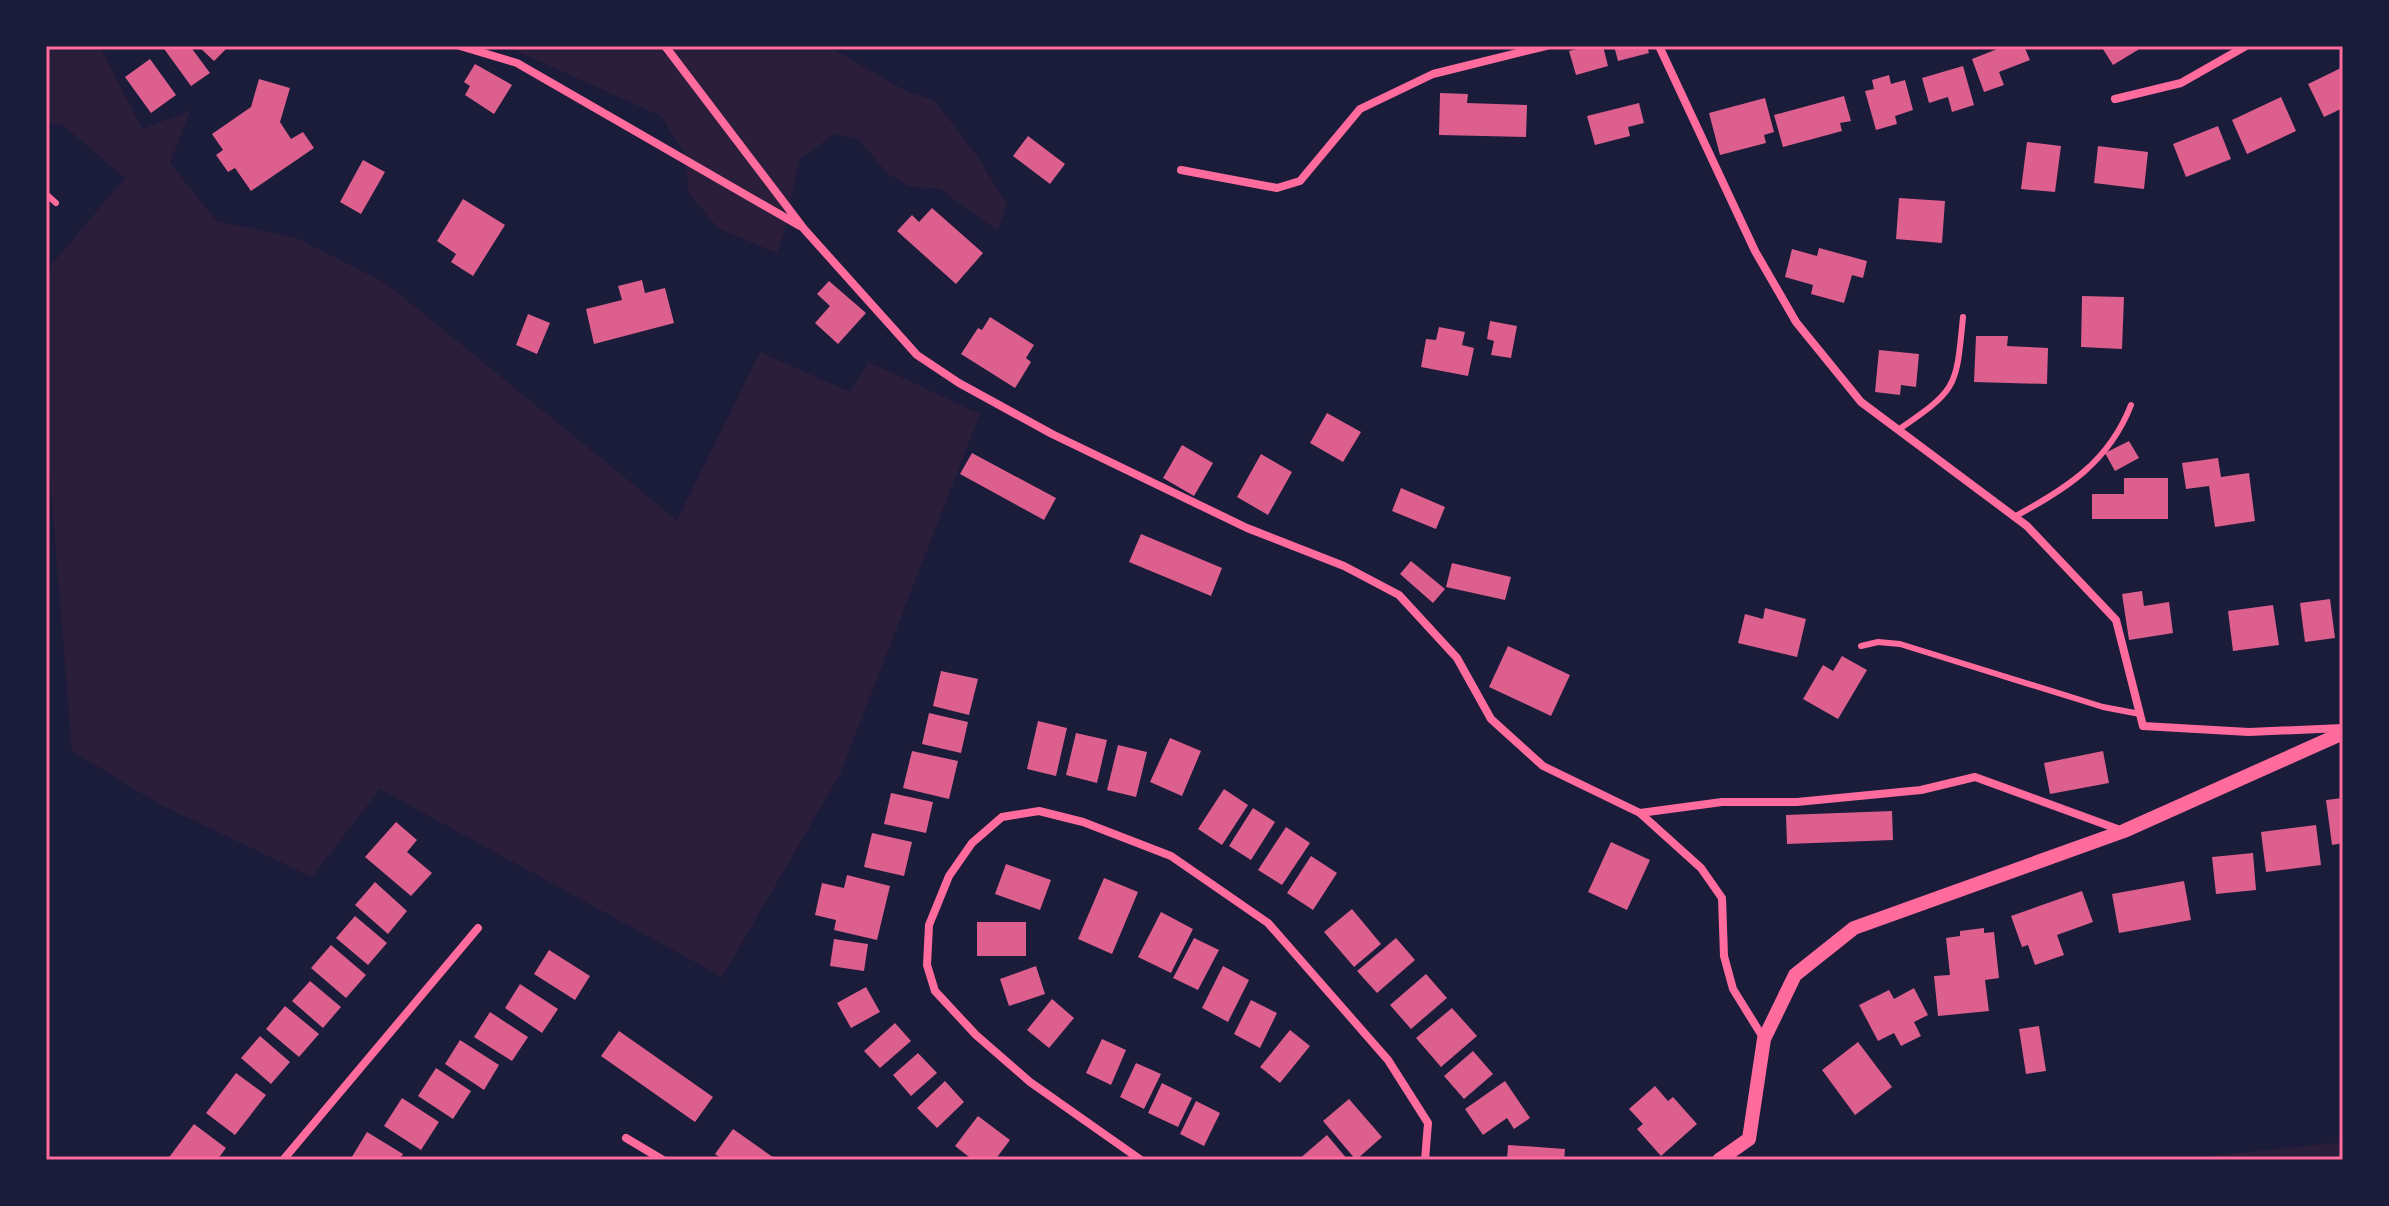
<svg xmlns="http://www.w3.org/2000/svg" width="2389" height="1206" font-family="'Alegreya Sans',sans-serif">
	<rect width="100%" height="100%" fill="#1b1b3a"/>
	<!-- green -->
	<path fill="#2a1e3b" d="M 46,46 L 100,46 L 142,129 L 190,111 L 170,163 L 217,221 L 297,238 L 387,284 L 677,520 L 760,352 L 850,392 L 869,362 L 980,414 L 840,774 L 722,977 L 380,789 L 312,877 L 159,804 L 72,751 L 46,429 L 46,271 L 125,178 L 63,125 L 46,123 Z
		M 505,46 L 827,46 L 908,92 L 934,100 L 975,153 L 1007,204 L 997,230 L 940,189 L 909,186 L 888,174 L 858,139 L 834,134 L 799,160 L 785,230 L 777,253 L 719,229 L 689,194 L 684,152 L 661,116 Z
		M 2343,1142 L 2343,1160 L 2191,1160 L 2202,1157 Z"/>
	<!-- building -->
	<path fill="#dd5f8e" d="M 162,46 L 190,46 L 210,73 L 191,86 Z
		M 198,46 L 229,46 L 214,61 Z
		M 1589,46 L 1603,46 L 1608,66 L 1576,75 L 1569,51 Z
		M 1614,46 L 1647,46 L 1649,53 L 1618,61 Z
		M 2005,46 L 2024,46 L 2030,60 L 1999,72 L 2004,85 L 1984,92 L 1972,59 Z
		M 2101,46 L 2140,46 L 2141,48 L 2113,65 Z
		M 150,59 L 176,95 L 151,113 L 125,77 Z
		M 475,64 L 512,85 L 494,114 L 465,95 L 470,86 L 464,82 Z
		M 1963,66 L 1974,105 L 1952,112 L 1948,97 L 1929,103 L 1922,78 Z
		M 2343,67 L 2343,108 L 2324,117 L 2308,84 Z
		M 1889,75 L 1891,84 L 1905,80 L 1913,110 L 1895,116 L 1897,124 L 1876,130 L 1865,91 L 1874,89 L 1872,80 Z
		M 259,79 L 290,88 L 280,122 L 291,139 L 303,132 L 314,148 L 251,191 L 235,168 L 228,172 L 216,155 L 223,150 L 212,134 L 251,107 Z
		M 1440,93 L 1468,94 L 1467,103 L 1527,105 L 1526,137 L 1439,135 Z
		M 1844,96 L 1851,121 L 1840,123 L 1842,131 L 1783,147 L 1774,115 Z
		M 2281,97 L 2296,131 L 2247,154 L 2232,120 Z
		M 1765,98 L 1774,132 L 1764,135 L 1766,143 L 1720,155 L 1709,113 Z
		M 1639,103 L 1644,123 L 1628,127 L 1630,136 L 1595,145 L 1587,116 Z
		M 2218,126 L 2231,159 L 2186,177 L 2173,144 Z
		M 1028,136 L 1065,164 L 1050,184 L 1013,156 Z
		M 2027,142 L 2061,146 L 2055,192 L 2021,189 Z
		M 2098,146 L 2148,152 L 2144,189 L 2094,183 Z
		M 363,160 L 385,172 L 361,214 L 340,202 Z
		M 1899,198 L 1945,201 L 1942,243 L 1896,239 Z
		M 463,199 L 505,225 L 473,276 L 451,262 L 456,254 L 437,241 Z
		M 932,208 L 983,253 L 956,284 L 897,231 L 912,215 L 919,222 Z
		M 1819,248 L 1867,261 L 1863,278 L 1852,275 L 1844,303 L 1811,294 L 1813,285 L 1785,277 L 1792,249 L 1817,256 Z
		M 642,280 L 645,293 L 665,288 L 674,323 L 594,344 L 586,309 L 622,300 L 618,286 Z
		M 829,281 L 866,313 L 838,344 L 815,323 L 830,306 L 817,294 Z
		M 2082,296 L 2124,297 L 2122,349 L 2081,347 Z
		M 528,314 L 550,323 L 537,354 L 516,345 Z
		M 990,317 L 1034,345 L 1026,358 L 1031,362 L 1015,388 L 961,354 L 978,328 L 982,330 Z
		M 1490,321 L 1517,326 L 1511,358 L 1491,355 L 1494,341 L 1487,339 Z
		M 1439,327 L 1465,332 L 1462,345 L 1474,348 L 1468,376 L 1421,367 L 1426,339 L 1436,340 Z
		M 1976,336 L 2008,336 L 2007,346 L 2048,348 L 2047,384 L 1974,382 Z
		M 1879,350 L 1919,354 L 1916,387 L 1901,385 L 1900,395 L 1875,392 Z
		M 1327,413 L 1361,432 L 1343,462 L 1310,443 Z
		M 2129,441 L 2139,458 L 2115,471 L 2105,453 Z
		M 1182,445 L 1213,463 L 1194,496 L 1163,478 Z
		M 972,453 L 1056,498 L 1044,520 L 960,474 Z
		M 1261,454 L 1292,472 L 1268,515 L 1237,497 Z
		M 2218,458 L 2221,477 L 2249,473 L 2255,521 L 2215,527 L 2209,486 L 2186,489 L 2182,463 Z
		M 2124,478 L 2168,478 L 2168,519 L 2092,519 L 2092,494 L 2124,494 Z
		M 1401,488 L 1445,507 L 1436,529 L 1392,511 Z
		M 1141,534 L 1222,568 L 1211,596 L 1129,562 Z
		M 1411,561 L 1445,589 L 1433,603 L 1400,574 Z
		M 1452,563 L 1511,577 L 1505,600 L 1446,587 Z
		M 2142,591 L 2144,606 L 2169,602 L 2173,633 L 2129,640 L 2122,594 Z
		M 2330,599 L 2335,638 L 2305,642 L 2300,603 Z
		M 2273,605 L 2279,645 L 2233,651 L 2228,611 Z
		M 1765,608 L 1806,619 L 1797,657 L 1738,643 L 1745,614 L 1763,619 Z
		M 1508,646 L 1570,675 L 1551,716 L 1489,687 Z
		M 1842,656 L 1867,670 L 1838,719 L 1803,699 L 1823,665 L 1833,671 Z
		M 941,671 L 978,679 L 969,715 L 933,706 Z
		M 929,713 L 968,722 L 961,753 L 922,744 Z
		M 1038,721 L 1067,728 L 1056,776 L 1027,769 Z
		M 1076,733 L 1107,740 L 1097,783 L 1066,775 Z
		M 1170,738 L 1201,751 L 1182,796 L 1150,782 Z
		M 1118,745 L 1147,752 L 1136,797 L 1107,790 Z
		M 912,751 L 958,761 L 949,799 L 903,788 Z
		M 2103,751 L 2109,783 L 2050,794 L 2044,763 Z
		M 1224,789 L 1248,805 L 1222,845 L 1198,829 Z
		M 891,793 L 933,802 L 926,833 L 884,824 Z
		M 2343,798 L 2343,843 L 2332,845 L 2326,800 Z
		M 1253,808 L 1275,822 L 1251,860 L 1229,846 Z
		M 1892,811 L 1893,840 L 1787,844 L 1786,815 Z
		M 396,822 L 417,840 L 407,852 L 432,873 L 411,896 L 365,857 Z
		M 2316,825 L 2321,865 L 2266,872 L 2261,832 Z
		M 1286,827 L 1310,843 L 1282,885 L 1258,870 Z
		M 872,833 L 912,842 L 904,876 L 864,867 Z
		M 1611,842 L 1650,860 L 1627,910 L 1588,892 Z
		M 2253,853 L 2256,890 L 2216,894 L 2212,857 Z
		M 1311,856 L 1337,873 L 1313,910 L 1287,893 Z
		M 1006,864 L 1051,880 L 1040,910 L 995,894 Z
		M 847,875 L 890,886 L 877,940 L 834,930 L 836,920 L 815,915 L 822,883 L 844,888 Z
		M 1104,878 L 1138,892 L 1112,954 L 1078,939 Z
		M 2184,881 L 2191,920 L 2119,933 L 2112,894 Z
		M 375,882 L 407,911 L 388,934 L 355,905 Z
		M 2082,891 L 2093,922 L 2057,935 L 2064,955 L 2035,965 L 2028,945 L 2022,947 L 2011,916 Z
		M 1352,909 L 1381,944 L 1354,967 L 1324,932 Z
		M 1161,912 L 1193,929 L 1171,973 L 1138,957 Z
		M 355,916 L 387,943 L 368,965 L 336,938 Z
		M 977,922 L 1026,922 L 1026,956 L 977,956 Z
		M 1984,928 L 1984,933 L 1994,932 L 1999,978 L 1985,980 L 1989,1011 L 1938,1016 L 1934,976 L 1950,975 L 1946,938 L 1960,936 L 1960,931 Z
		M 1194,938 L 1219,950 L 1198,990 L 1173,978 Z
		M 1396,938 L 1415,960 L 1377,993 L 1357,971 Z
		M 834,939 L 868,944 L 864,971 L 830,966 Z
		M 331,945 L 366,975 L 346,998 L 311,968 Z
		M 549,950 L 590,976 L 575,1000 L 534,974 Z
		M 1036,966 L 1045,994 L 1009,1006 L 1000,979 Z
		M 1223,966 L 1249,980 L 1228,1022 L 1202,1008 Z
		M 1426,974 L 1447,998 L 1411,1029 L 1390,1005 Z
		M 310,981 L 341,1007 L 323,1028 L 292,1001 Z
		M 520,984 L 558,1009 L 542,1033 L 505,1008 Z
		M 866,987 L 880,1012 L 851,1028 L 837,1003 Z
		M 1914,988 L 1928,1015 L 1914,1022 L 1921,1036 L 1901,1046 L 1894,1033 L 1878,1041 L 1859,1005 L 1889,990 L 1894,999 Z
		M 1052,999 L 1074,1018 L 1049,1048 L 1027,1030 Z
		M 1251,1000 L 1277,1013 L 1260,1048 L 1234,1034 Z
		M 285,1006 L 319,1034 L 299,1057 L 266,1029 Z
		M 1452,1008 L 1477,1036 L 1441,1067 L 1416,1038 Z
		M 490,1012 L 528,1037 L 512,1061 L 474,1037 Z
		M 895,1023 L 911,1041 L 880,1068 L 864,1051 Z
		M 2039,1026 L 2046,1071 L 2026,1074 L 2019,1029 Z
		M 1290,1030 L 1310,1046 L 1280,1083 L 1260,1067 Z
		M 619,1031 L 713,1097 L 695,1122 L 601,1056 Z
		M 260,1036 L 290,1062 L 271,1084 L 241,1058 Z
		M 1102,1039 L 1126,1050 L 1111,1085 L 1086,1073 Z
		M 460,1040 L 499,1065 L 484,1090 L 445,1064 Z
		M 1858,1042 L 1892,1087 L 1855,1115 L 1822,1070 Z
		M 1473,1051 L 1493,1074 L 1464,1099 L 1444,1076 Z
		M 918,1053 L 937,1073 L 911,1096 L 893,1075 Z
		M 1136,1063 L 1161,1074 L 1144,1109 L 1120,1097 Z
		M 436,1068 L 471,1091 L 453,1119 L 418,1096 Z
		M 236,1073 L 266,1095 L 235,1135 L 206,1113 Z
		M 945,1081 L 964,1102 L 937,1128 L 917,1108 Z
		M 1505,1081 L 1530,1118 L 1514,1129 L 1507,1118 L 1483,1135 L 1465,1109 Z
		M 1162,1083 L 1192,1098 L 1178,1127 L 1148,1113 Z
		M 1655,1086 L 1668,1101 L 1673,1097 L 1697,1124 L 1661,1156 L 1637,1129 L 1643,1124 L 1629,1109 Z
		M 402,1098 L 439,1122 L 421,1150 L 384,1126 Z
		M 1349,1099 L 1382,1137 L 1356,1160 L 1323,1121 Z
		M 1196,1101 L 1220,1113 L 1204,1146 L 1180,1134 Z
		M 978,1116 L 1010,1140 L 995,1160 L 973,1160 L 955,1146 Z
		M 194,1124 L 226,1148 L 217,1160 L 167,1160 Z
		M 733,1129 L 777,1160 L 723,1160 L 715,1154 Z
		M 367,1132 L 403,1154 L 399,1160 L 350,1160 Z
		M 1327,1135 L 1348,1160 L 1298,1160 Z
		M 1508,1145 L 1565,1149 L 1564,1160 L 1507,1160 Z"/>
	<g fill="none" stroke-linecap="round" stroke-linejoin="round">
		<!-- service -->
		<path stroke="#ff6b9d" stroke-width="6" d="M 46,194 L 56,203
			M 1898,430 C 1958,389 1956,388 1963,317
			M 2014,517 C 2066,489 2109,462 2131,405
			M 1861,646 L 1878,642 L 1900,644 L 2103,707 L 2140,714"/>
		<!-- minor -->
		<path stroke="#ff6b9d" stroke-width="8" d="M 460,46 L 517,63 L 800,226
			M 665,46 L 804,229 L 917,355 L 959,383 L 1052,434 L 1247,528 L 1344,566 L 1399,595 L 1457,658 L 1491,719 L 1543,766 L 1640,813 L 1701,868 L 1722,898 L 1724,956 L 1733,989 L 1764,1039
			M 1659,46 L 1755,251 L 1796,322 L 1861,402 L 2027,526 L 2116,620 L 2143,726 L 2249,732 L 2343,728
			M 2115,99 L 2181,83 L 2246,46
			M 1181,170 L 1277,188 L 1300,181 L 1360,109 L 1433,74 L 1546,46
			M 1640,813 L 1722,802 L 1797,802 L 1921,790 L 1975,777 L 2123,831
			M 626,1138 L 663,1160
			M 283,1160 L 478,928
			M 1141,1160 L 1030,1082 L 976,1035 L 935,991 L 927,965 L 929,925 L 949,876 L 972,843 L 1002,817 L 1039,811 L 1083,822 L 1171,856 L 1268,923 L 1388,1060 L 1428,1123 L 1425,1160"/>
		<!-- tertiary -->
		<path stroke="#ff6b9d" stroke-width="14" d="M 1719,1160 L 1749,1139 L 1764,1039 L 1795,975 L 1854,928 L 2124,831 L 2343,733"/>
	</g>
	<!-- border -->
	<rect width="2389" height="1206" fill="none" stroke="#1b1b3a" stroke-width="96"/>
	<rect x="48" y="48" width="2293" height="1110" fill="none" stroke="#ff6b9d" stroke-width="3"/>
</svg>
